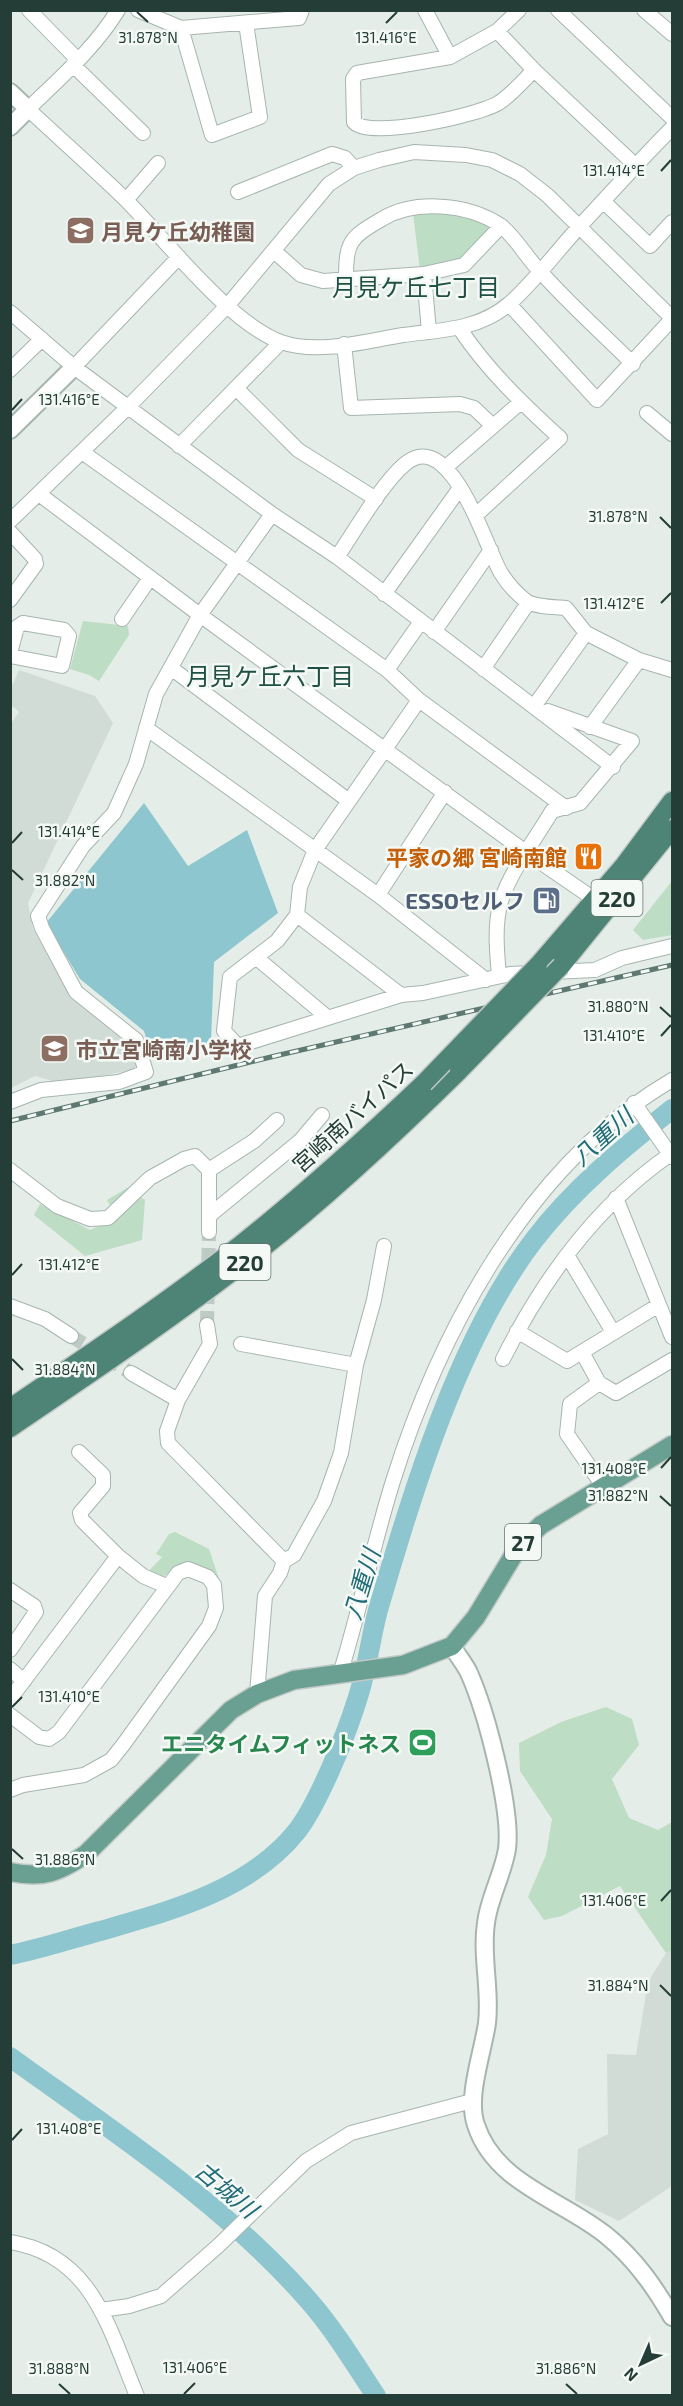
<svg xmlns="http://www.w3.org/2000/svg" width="683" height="2406" font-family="'Exo 2','Noto Sans JP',sans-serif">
	<rect width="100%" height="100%" fill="#e4ede8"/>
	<!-- built -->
	<path fill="#d2dcd7" d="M 19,670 L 95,696 L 113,723 L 28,903 L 33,929 L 70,996 L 129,1045 L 141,1068 L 63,1084 L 35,1076 L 11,1088 L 10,725 L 19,712 L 11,705 L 10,690 Z
		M 672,1951 L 672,2186 L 619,2221 L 575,2200 L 578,2149 L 608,2134 L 607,2054 L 636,2055 L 648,1982 L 666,1953 Z"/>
	<!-- green -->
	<path fill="#bdddc5" d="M 431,211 L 469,217 L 490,225 L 491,232 L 462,261 L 420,270 L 413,213 Z
		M 83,621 L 128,626 L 129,635 L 99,681 L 89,675 L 70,669 Z
		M 672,881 L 672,935 L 643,940 L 633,930 Z
		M 127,1188 L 145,1200 L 142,1240 L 85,1256 L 34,1215 L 40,1204 L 90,1230 L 117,1218 L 107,1200 Z
		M 175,1532 L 209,1549 L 220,1582 L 171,1571 L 160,1579 L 149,1571 L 162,1557 L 156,1554 L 169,1534 Z
		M 606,1707 L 632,1719 L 639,1745 L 612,1779 L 629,1818 L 658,1830 L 672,1822 L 672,1951 L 666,1953 L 620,1886 L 562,1916 L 544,1920 L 528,1897 L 546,1855 L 552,1819 L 520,1771 L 519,1743 L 561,1722 Z"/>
	<!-- water -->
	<path fill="#8ec6cf" d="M 144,803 L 188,866 L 247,830 L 278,913 L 214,962 L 211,1042 L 151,1054 L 144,1031 L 80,979 L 46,923 Z"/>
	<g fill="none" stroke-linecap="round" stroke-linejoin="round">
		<!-- river -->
		<path stroke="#8ec6cf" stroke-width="20" d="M 10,1955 C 41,1949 70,1939 100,1931 C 170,1911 249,1891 297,1831 C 318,1804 347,1733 357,1700 C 367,1671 370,1640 378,1610 C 413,1491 458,1339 534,1240 C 573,1189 623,1148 672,1109
			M 10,2057 C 114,2132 226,2205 310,2302 C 335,2331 355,2364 376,2396"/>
		<!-- minor-tunnel -->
		<path stroke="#becac4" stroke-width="14" stroke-dasharray="14 7" stroke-linecap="butt" d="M 207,1325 L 209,1232
			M 71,1336 L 131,1373"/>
		<defs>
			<path id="minor" d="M 29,10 L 78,60
				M 118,10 C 95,48 60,78 28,109 C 60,139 93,168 125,199 C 165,239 229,323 281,342 C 318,355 365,341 403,335 C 441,330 478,330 509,304 C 535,281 556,252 579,227 C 610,194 640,160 672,128
				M 138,10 L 181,28 L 299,18 L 302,10
				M 425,10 L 450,57
				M 519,10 L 497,31 L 450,57 L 357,73 L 353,79 L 354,122 C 367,140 482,115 500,102 C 512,94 523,81 534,70
				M 558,10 L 672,118
				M 644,10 L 672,34
				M 181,28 L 212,135 L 260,117 L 246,23
				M 497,31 L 534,70 L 635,165
				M 73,65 L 143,133
				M 238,192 L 332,154 L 345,158 L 354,168
				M 126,200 L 158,163
				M 604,202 L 650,246 L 672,222
				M 274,251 L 301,275 L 323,281 L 424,274 L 429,332
				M 424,274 L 464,265 L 501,226
				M 346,280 C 346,242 349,238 382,219 C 415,199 468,204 500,225 C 515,236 526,257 539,270 C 568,303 602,333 633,364
				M 509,304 L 597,400 L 672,319
				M 10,312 L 74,367 L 272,514 L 337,557 L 613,767
				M 460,329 C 487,370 524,405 560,438 L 476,515
				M 344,344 L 351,408 L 460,404 L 474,408 L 493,426
				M 74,367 L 179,257
				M 10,370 L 42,339
				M 237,389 L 298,450 L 376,499
				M 647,413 L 672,434
				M 179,446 L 281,342
				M 82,452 L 387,670 L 419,700 L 566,808
				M 446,467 L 521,402
				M 39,494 L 200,615 L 527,853 L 594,899
				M 10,521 L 128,407 L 228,305 L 329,184 L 354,168 L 379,160 L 414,152 L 466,155 L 492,160 L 520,174 L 547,195 L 672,318
				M 10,532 L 35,559 L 36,564 L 10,600
				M 337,557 C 355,531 382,483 405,464 C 451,425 486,549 501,573 C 507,583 516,593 526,601 C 535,607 555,607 566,608 L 586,633 L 639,660 L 672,670
				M 384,594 L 460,488
				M 122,619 L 150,578
				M 434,632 L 491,550
				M 10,653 L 17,627 L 23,623 L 64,630 L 69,636 L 62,666 L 10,656
				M 171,668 L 349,801
				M 483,669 L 528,603
				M 387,670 L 420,623
				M 419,700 L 315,850 L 300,887 L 297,915 L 277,941 L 230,977 L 224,1031 L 238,1046 L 401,995 L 423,993 L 510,974 L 595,970 L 622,958 L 672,946
				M 535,705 L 586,633
				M 590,727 L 639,660
				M 146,728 L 378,895 L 486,980
				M 378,895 L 445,792
				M 297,915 L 401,995
				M 257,958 L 327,1017
				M 499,976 C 497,952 494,925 501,901 C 511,870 535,840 552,811 L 580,803 L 632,741 L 548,711
				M 10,1102 L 41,1090 L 119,1082 L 146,1072 L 136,1040 L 76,992 L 42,928 L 38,916 L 83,846 L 114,813 L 136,764 L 156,694 L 200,615 L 272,514
				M 634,1103 L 672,1157
				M 10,1170 L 57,1206 L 90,1219 L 108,1218 L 150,1178 L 184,1159 L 195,1156 L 209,1170 L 209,1232
				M 209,1170 L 254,1141 L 277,1120
				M 616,1198 L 672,1337
				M 210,1215 L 300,1141 L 322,1115
				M 567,1255 L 613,1332
				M 10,1306 L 45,1319 L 71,1336
				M 207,1325 L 210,1344 L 178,1400 L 167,1431 L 168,1443 L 284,1561
				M 517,1331 L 567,1361 L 659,1305
				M 241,1344 L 356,1365
				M 582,1352 L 599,1383 L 616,1393 L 672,1360
				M 503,1359 C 543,1279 598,1204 672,1153
				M 131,1373 L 178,1400
				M 599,1383 L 570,1404 L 567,1434 L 603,1486
				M 79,1452 L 103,1475 L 103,1486 L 80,1513 L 82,1520 L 118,1556
				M 10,1590 L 34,1606 L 36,1612 L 10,1650
				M 10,1669 L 24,1681
				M 340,1674 C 360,1610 373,1545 393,1481 C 441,1328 530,1163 672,1080
				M 257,1694 L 265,1596 L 280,1573 L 284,1561 L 294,1555 L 324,1501 L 341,1453 L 356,1365 L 374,1300 L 384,1246
				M 10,1699 L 118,1556 L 143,1576 L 166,1586
				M 10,1715 L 39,1737 L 49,1739 L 59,1732 L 178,1573 L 188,1569 L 208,1577 L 214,1585 L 216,1608 L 209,1626 L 123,1745 L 111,1760 L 84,1775 L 23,1785 L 10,1790
				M 10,2242 C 93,2255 109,2329 137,2396
				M 101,2310 L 129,2306 L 161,2296 L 218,2246 L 306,2161 L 351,2133 L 472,2101"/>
			<path id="tertiary" d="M 10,92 L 28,109 L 10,127
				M 10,430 L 74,367
				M 452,1646 C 457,1655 465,1664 469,1673 C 486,1711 512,1809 507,1849 C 503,1874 489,1898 486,1923 C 481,1956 491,1990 487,2023 C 483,2052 466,2097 476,2125 C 495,2184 563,2200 607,2236 C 635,2259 654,2286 672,2317"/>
			<path id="primary" d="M 10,1872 C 44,1879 59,1872 86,1854 L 231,1710 L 257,1694 L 294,1680 L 403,1665 L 452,1646 L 476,1617 L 519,1546 L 541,1525 L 672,1445"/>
			<path id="trunk" d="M 538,965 L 625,864 L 672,801
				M 561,966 L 672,829
				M 10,1408 C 88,1355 166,1303 240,1245 C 304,1194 365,1139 424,1083
				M 10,1428 C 94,1371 179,1314 259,1251 C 330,1195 395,1134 459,1071"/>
		</defs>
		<!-- minor casing -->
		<use href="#minor" stroke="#a7b5af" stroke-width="16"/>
		<!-- tertiary casing -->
		<use href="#tertiary" stroke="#a7b5af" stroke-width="20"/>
		<!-- primary casing -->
		<use href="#primary" stroke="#c2c9c7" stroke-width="21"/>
		<!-- trunk casing -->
		<use href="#trunk" stroke="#c2c9c7" stroke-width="21"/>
		<!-- minor -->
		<use href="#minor" stroke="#fff" stroke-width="14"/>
		<!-- tertiary -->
		<use href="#tertiary" stroke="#fff" stroke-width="16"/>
		<!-- primary -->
		<use href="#primary" stroke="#6aa091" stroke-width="18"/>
		<!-- trunk -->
		<use href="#trunk" stroke="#4e8476" stroke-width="18"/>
		<defs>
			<path id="rail" d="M 10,1121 L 275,1056 L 672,965"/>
		</defs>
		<!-- rail casing -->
		<use href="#rail" stroke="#5e7971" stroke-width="5"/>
		<!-- rail -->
		<use href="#rail" stroke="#f4f9f6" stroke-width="3" stroke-dasharray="9" stroke-linecap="butt"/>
		<defs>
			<path id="trunk-bridge" d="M 459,1071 L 561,966
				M 424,1083 L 538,965"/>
		</defs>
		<!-- trunk-bridge casing -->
		<use href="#trunk-bridge" stroke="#c2c9c7" stroke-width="21" stroke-linecap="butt"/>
		<!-- trunk-bridge -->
		<use href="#trunk-bridge" stroke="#4e8476" stroke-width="18"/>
	</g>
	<!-- ticks -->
	<path fill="none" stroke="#243d36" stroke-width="2" d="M 137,12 L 148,22M 386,23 L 397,12M 661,171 L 671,160M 12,410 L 22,399M 660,517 L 671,528M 661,603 L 671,593M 12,843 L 22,832M 12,870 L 23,880M 660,1007 L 671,1017M 661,1036 L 671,1025M 12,1275 L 22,1264M 12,1359 L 23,1370M 661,1468 L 671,1457M 660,1496 L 671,1506M 12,1707 L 22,1697M 12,1849 L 23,1859M 661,1901 L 671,1890M 660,1985 L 671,1996M 12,2140 L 22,2129M 59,2384 L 70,2394M 566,2384 L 577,2394M 184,2394 L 195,2383"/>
	<!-- icons -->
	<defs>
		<symbol id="school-square" viewBox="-11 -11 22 22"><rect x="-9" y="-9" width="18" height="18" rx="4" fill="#8d6e63" stroke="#f4f9f6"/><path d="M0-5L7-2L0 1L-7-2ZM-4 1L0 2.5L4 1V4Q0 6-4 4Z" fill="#fff"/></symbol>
		<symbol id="restaurant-square" viewBox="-11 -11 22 22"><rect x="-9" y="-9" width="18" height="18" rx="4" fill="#e8710a" stroke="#f4f9f6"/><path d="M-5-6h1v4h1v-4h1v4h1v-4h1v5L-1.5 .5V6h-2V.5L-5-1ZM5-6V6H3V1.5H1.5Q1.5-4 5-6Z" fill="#fff"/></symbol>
		<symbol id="fuel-square" viewBox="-11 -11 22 22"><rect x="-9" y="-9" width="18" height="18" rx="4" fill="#5c6f8a" stroke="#f4f9f6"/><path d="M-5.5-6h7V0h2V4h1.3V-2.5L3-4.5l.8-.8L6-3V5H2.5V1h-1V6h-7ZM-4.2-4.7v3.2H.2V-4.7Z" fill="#fff"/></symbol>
		<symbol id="stadium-square" viewBox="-11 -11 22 22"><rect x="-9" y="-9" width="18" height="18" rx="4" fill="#2e9e5b" stroke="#f4f9f6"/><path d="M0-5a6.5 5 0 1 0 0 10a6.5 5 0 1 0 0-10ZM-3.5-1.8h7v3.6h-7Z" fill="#fff"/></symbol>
	</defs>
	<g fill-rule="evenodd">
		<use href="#school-square" x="64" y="214" width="33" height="33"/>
		<use href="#restaurant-square" x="572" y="840" width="33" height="33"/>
		<use href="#fuel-square" x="530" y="884" width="33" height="33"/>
		<use href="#school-square" x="38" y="1032" width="33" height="33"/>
		<use href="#stadium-square" x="406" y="1726" width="33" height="33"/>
	</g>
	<g text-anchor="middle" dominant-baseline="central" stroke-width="5" stroke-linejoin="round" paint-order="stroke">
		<!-- shield labels -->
		<g fill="#f4f9f6" stroke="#627570" stroke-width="1.5">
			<rect x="591.5" y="880" width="51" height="36" rx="4.5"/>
			<rect x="219.5" y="1244" width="51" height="36" rx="4.5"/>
			<rect x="505" y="1524" width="36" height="36" rx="4.5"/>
		</g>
		<g font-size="21" font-weight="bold" fill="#243d36">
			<text x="617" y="898">220</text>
			<text x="245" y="1262">220</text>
			<text x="523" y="1542">27</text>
		</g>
		<!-- education labels -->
		<g font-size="22" font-weight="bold" fill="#785e54" stroke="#f4f9f6" text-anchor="start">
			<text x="101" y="231">月見ケ丘幼稚園</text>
			<text x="76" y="1049">市立宮崎南小学校</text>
		</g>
		<!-- food labels -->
		<g font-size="22" font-weight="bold" fill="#c56008" stroke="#f4f9f6" text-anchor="end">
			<text x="567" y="857">平家の郷 宮崎南館</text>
		</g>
		<!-- service labels -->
		<g font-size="22" font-weight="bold" fill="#4e5e75" stroke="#f4f9f6" text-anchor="end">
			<text x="525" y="900">ESSOセルフ</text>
		</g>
		<!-- street labels -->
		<g font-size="22" fill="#243d36" stroke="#f4f9f6">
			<text transform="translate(352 1116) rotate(-42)">宮崎南バイパス</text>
		</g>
		<!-- leisure labels -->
		<g font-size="22" font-weight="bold" fill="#27864d" stroke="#f4f9f6" text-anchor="end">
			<text x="401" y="1743">エニタイムフィットネス</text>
		</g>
		<!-- neighbourhood labels -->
		<g font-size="24" fill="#204f43" stroke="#f4f9f6">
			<text x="416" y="286">月見ケ丘七丁目</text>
			<text x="270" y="675">月見ケ丘六丁目</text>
		</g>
		<!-- water labels -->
		<g font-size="24" font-style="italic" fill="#206b77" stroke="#f4f9f6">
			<text transform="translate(602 1136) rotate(-42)">八重川</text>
			<text transform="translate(361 1584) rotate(-73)">八重川</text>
			<text transform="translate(227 2189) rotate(40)">古城川</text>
		</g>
	</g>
	<g font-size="15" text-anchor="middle" fill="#243d36" stroke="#f4f9f6" stroke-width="5" stroke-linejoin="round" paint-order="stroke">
		<text x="148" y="43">31.878°N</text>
		<text x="386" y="43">131.416°E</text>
		<text x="614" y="176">131.414°E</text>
		<text x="69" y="405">131.416°E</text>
		<text x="618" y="522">31.878°N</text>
		<text x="614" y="609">131.412°E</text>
		<text x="69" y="837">131.414°E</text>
		<text x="65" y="886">31.882°N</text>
		<text x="618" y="1012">31.880°N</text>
		<text x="614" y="1041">131.410°E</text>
		<text x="69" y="1270">131.412°E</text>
		<text x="65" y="1375">31.884°N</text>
		<text x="614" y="1474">131.408°E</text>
		<text x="618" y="1501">31.882°N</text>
		<text x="69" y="1702">131.410°E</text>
		<text x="65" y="1865">31.886°N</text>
		<text x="614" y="1906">131.406°E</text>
		<text x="618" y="1991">31.884°N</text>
		<text x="69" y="2134">131.408°E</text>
		<text x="195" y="2373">131.406°E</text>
		<text x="59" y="2374">31.888°N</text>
		<text x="566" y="2374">31.886°N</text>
	</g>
	<!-- border -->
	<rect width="683" height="2406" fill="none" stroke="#243d36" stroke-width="24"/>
	<!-- north arrow -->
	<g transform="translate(641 2364) rotate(224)" stroke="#f4f9f6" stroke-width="4.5" paint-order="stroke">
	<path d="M0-4.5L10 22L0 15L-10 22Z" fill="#243d36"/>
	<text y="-9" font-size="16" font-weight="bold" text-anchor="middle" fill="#243d36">N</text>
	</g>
</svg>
